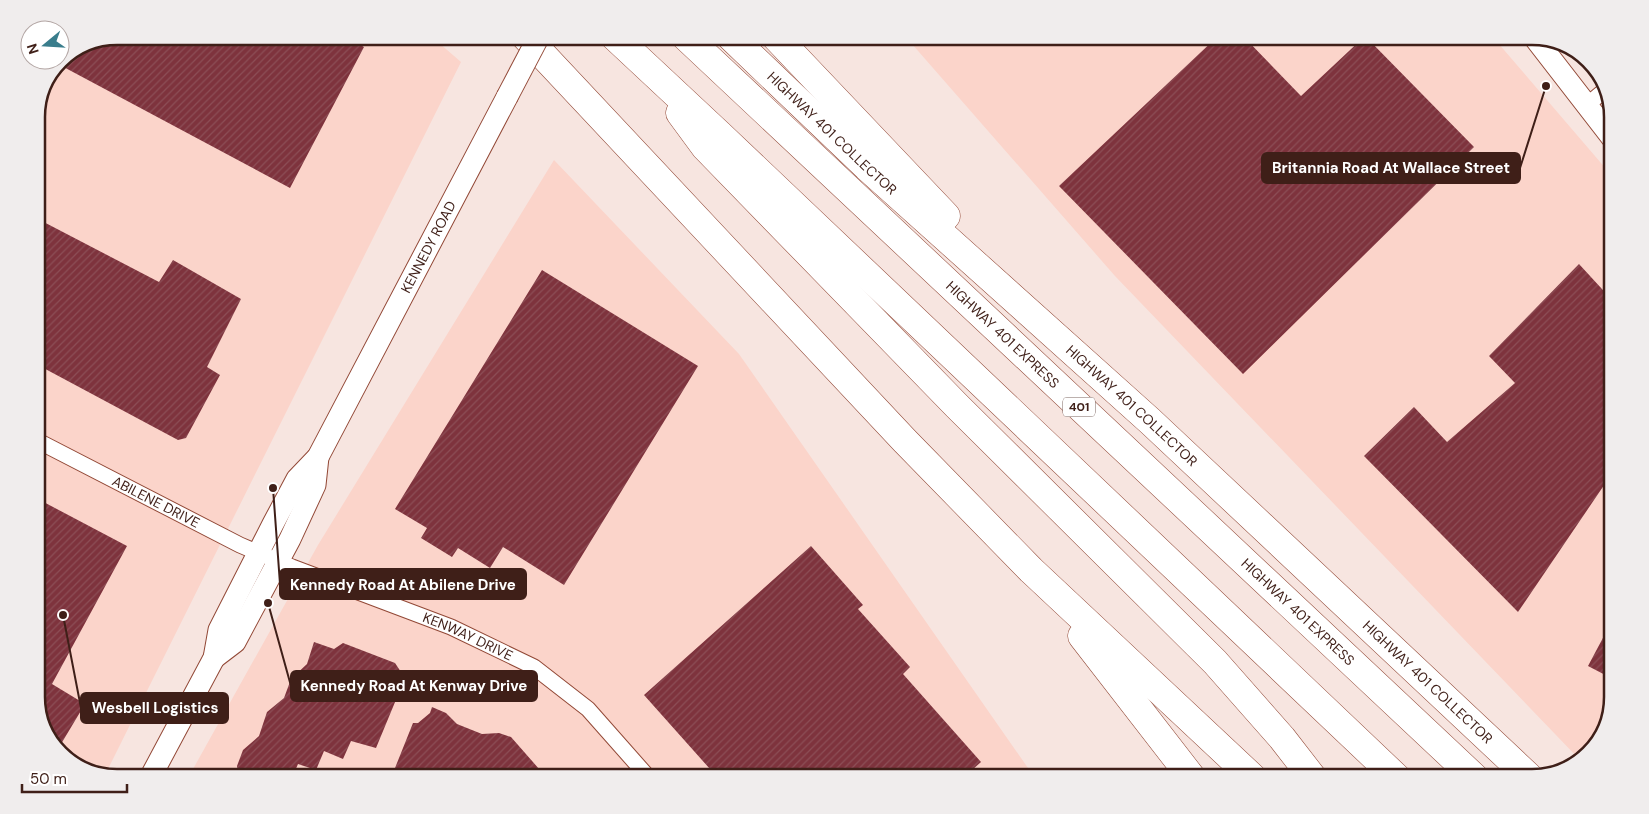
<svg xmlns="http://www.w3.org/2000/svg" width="1649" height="814" font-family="'DM Sans',sans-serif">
	<defs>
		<pattern id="building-hatch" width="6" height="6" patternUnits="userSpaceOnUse" patternTransform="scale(1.25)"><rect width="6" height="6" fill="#7e333d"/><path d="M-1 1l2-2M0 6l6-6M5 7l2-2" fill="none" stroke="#8c4e56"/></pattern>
	</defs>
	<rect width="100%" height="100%" fill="#f7e5e0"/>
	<!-- built -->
	<path fill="#fbd4ca" d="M 117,36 L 431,36 L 461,62 L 105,775 L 82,770 L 50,742 L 36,702 L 36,112 L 60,60 Z
		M 905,36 L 1492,36 L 1613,177 L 1613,697 L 1605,732 L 1580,760 L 1115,276 Z
		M 554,160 L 739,354 L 1035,778 L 188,778 L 318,545 Z"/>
	<!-- building -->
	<path fill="url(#building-hatch)" d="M 117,36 L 345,36 L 364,47 L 290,188 L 58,64 L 60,60 Z
		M 1218,36 L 1243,36 L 1301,96 L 1365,36 L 1474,147 L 1243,374 L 1059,186 Z
		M 36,218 L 159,282 L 173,260 L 241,299 L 207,367 L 220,375 L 186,438 L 178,440 L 36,364 Z
		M 1579,264 L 1613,301 L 1613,472 L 1518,612 L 1364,456 L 1414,407 L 1447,442 L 1515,383 L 1489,356 Z
		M 542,270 L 698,366 L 564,585 L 503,547 L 490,568 L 458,548 L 452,557 L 421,538 L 427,528 L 395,509 Z
		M 36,498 L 127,546 L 52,684 L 85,704 L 58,749 L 50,742 L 36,702 Z
		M 811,546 L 863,605 L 858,609 L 910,667 L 903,674 L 981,762 L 963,778 L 718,778 L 644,695 Z
		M 1613,619 L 1613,679 L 1588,666 Z
		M 314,642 L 334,649 L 343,643 L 395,663 L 405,678 L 376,748 L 351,741 L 343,759 L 324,751 L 316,770 L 298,764 L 292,778 L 238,778 L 237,766 L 243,750 L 259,736 L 267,712 L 284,698 L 291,679 L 307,664 Z
		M 432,707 L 446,713 L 457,724 L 482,734 L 499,733 L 511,737 L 547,778 L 391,778 L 413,723 L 418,723 L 430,713 Z"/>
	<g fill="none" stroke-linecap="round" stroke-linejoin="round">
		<defs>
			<g id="minor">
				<path d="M 1587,105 L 1605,90"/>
				<path id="s1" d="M 36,440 L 240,545 L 292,567 L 451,627 L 534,667 L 588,709 L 649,778"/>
			</g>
			<g id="secondary">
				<path d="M 1534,37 L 1613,139"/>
				<path d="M 214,658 L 235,642 L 290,539 L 315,485 L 318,457"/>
				<path id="s2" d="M 150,778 L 214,658 L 219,630 L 273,524 L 297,479 L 318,457 L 507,97"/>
			</g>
			<g id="motorway">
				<path d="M 525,36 L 905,441 L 1031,570 L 1253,778"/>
				<path d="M 614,36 L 720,135 L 1397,778"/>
				<path id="s3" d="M 685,36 L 1475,778"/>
				<path id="s4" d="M 730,36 L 867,167 L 1150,421 L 1530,778"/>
				<path d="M 775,36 L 946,216"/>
				<path d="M 680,113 L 705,147 L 957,406 L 1215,662 L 1282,738 L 1313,778"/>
				<path d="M 1082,636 L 1192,778"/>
			</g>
		</defs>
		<!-- minor casing -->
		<use href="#minor" stroke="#924836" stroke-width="17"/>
		<!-- secondary casing -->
		<use href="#secondary" stroke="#924836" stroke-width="23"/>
		<!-- motorway casing -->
		<use href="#motorway" stroke="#924836" stroke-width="29"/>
		<!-- minor -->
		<use href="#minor" stroke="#fff" stroke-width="15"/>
		<!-- secondary -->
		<use href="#secondary" stroke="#fff" stroke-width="21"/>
		<!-- motorway -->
		<use href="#motorway" stroke="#fff" stroke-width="28"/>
		<defs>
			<path id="secondary-bridge" d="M 507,97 L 539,36"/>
		</defs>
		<!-- secondary-bridge casing -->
		<use href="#secondary-bridge" stroke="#924836" stroke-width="23" stroke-linecap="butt"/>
		<!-- secondary-bridge -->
		<use href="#secondary-bridge" stroke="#fff" stroke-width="21"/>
	</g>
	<g text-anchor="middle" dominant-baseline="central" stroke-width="5" stroke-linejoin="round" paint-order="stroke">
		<!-- shield labels -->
		<rect fill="#fff" stroke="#79625d" stroke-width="1" x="1063" y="397.5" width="32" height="19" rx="4"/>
		<g font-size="12" font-weight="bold" fill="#3f1f18">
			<text x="1079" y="407">401</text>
		</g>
		<!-- street labels -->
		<g font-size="14" fill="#3f1f18" stroke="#fff">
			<text stroke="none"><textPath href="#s4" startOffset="141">HIGHWAY 401 COLLECTOR</textPath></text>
			<text stroke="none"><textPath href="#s2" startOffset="602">KENNEDY ROAD</textPath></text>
			<text stroke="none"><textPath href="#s3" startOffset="436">HIGHWAY 401 EXPRESS</textPath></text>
			<text stroke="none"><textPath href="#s4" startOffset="546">HIGHWAY 401 COLLECTOR</textPath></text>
			<text stroke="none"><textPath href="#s1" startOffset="135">ABILENE DRIVE</textPath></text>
			<text stroke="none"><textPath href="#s3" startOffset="841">HIGHWAY 401 EXPRESS</textPath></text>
			<text stroke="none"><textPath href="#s1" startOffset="475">KENWAY DRIVE</textPath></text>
			<text stroke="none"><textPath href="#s4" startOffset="951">HIGHWAY 401 COLLECTOR</textPath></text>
		</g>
	</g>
	<!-- crop -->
	<path d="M0 0H1649V814H0ZM117 45H1532A72 72 0 0 1 1604 117V697A72 72 0 0 1 1532 769H117A72 72 0 0 1 45 697V117A72 72 0 0 1 117 45Z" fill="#f0eded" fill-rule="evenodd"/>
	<path fill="none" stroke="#3f1f18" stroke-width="2.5" d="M117 45H1532A72 72 0 0 1 1604 117V697A72 72 0 0 1 1532 769H117A72 72 0 0 1 45 697V117A72 72 0 0 1 117 45Z"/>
	<!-- callouts -->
	<path fill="none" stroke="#3f1f18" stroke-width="2" d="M1546 86L1520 168M273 488L280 584M268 603L291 686M63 615L81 708"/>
	<g fill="#3f1f18" stroke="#fff" stroke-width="2">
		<circle cx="1546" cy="86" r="5"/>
		<circle cx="273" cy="488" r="5"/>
		<circle cx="268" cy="603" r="5"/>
		<circle cx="63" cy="615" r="5"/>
	</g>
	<g fill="#3f1f18" stroke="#3f1f18" stroke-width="2">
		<rect x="1262" y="153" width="258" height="30" rx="5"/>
		<rect x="280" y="569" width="246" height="30" rx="5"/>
		<rect x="291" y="671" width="246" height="30" rx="5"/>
		<rect x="81" y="693" width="147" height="30" rx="5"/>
	</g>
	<g font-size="15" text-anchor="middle" font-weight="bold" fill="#fff">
		<text x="1391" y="173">Britannia Road At Wallace Street</text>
		<text x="403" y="590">Kennedy Road At Abilene Drive</text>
		<text x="414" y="691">Kennedy Road At Kenway Drive</text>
		<text x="155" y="713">Wesbell Logistics</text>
	</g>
	<!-- north arrow -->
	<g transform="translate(45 45) rotate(252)"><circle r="24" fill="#ffffff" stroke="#b2a5a3"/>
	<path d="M0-4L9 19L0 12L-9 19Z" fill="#397d8c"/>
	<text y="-8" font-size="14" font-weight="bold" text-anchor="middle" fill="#3f1f18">N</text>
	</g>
	<!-- scale -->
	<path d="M22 784v8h105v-8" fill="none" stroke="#3f1f18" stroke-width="2.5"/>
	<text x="30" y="784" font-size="15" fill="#3f1f18" stroke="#ffffff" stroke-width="4" paint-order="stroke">50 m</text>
</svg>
